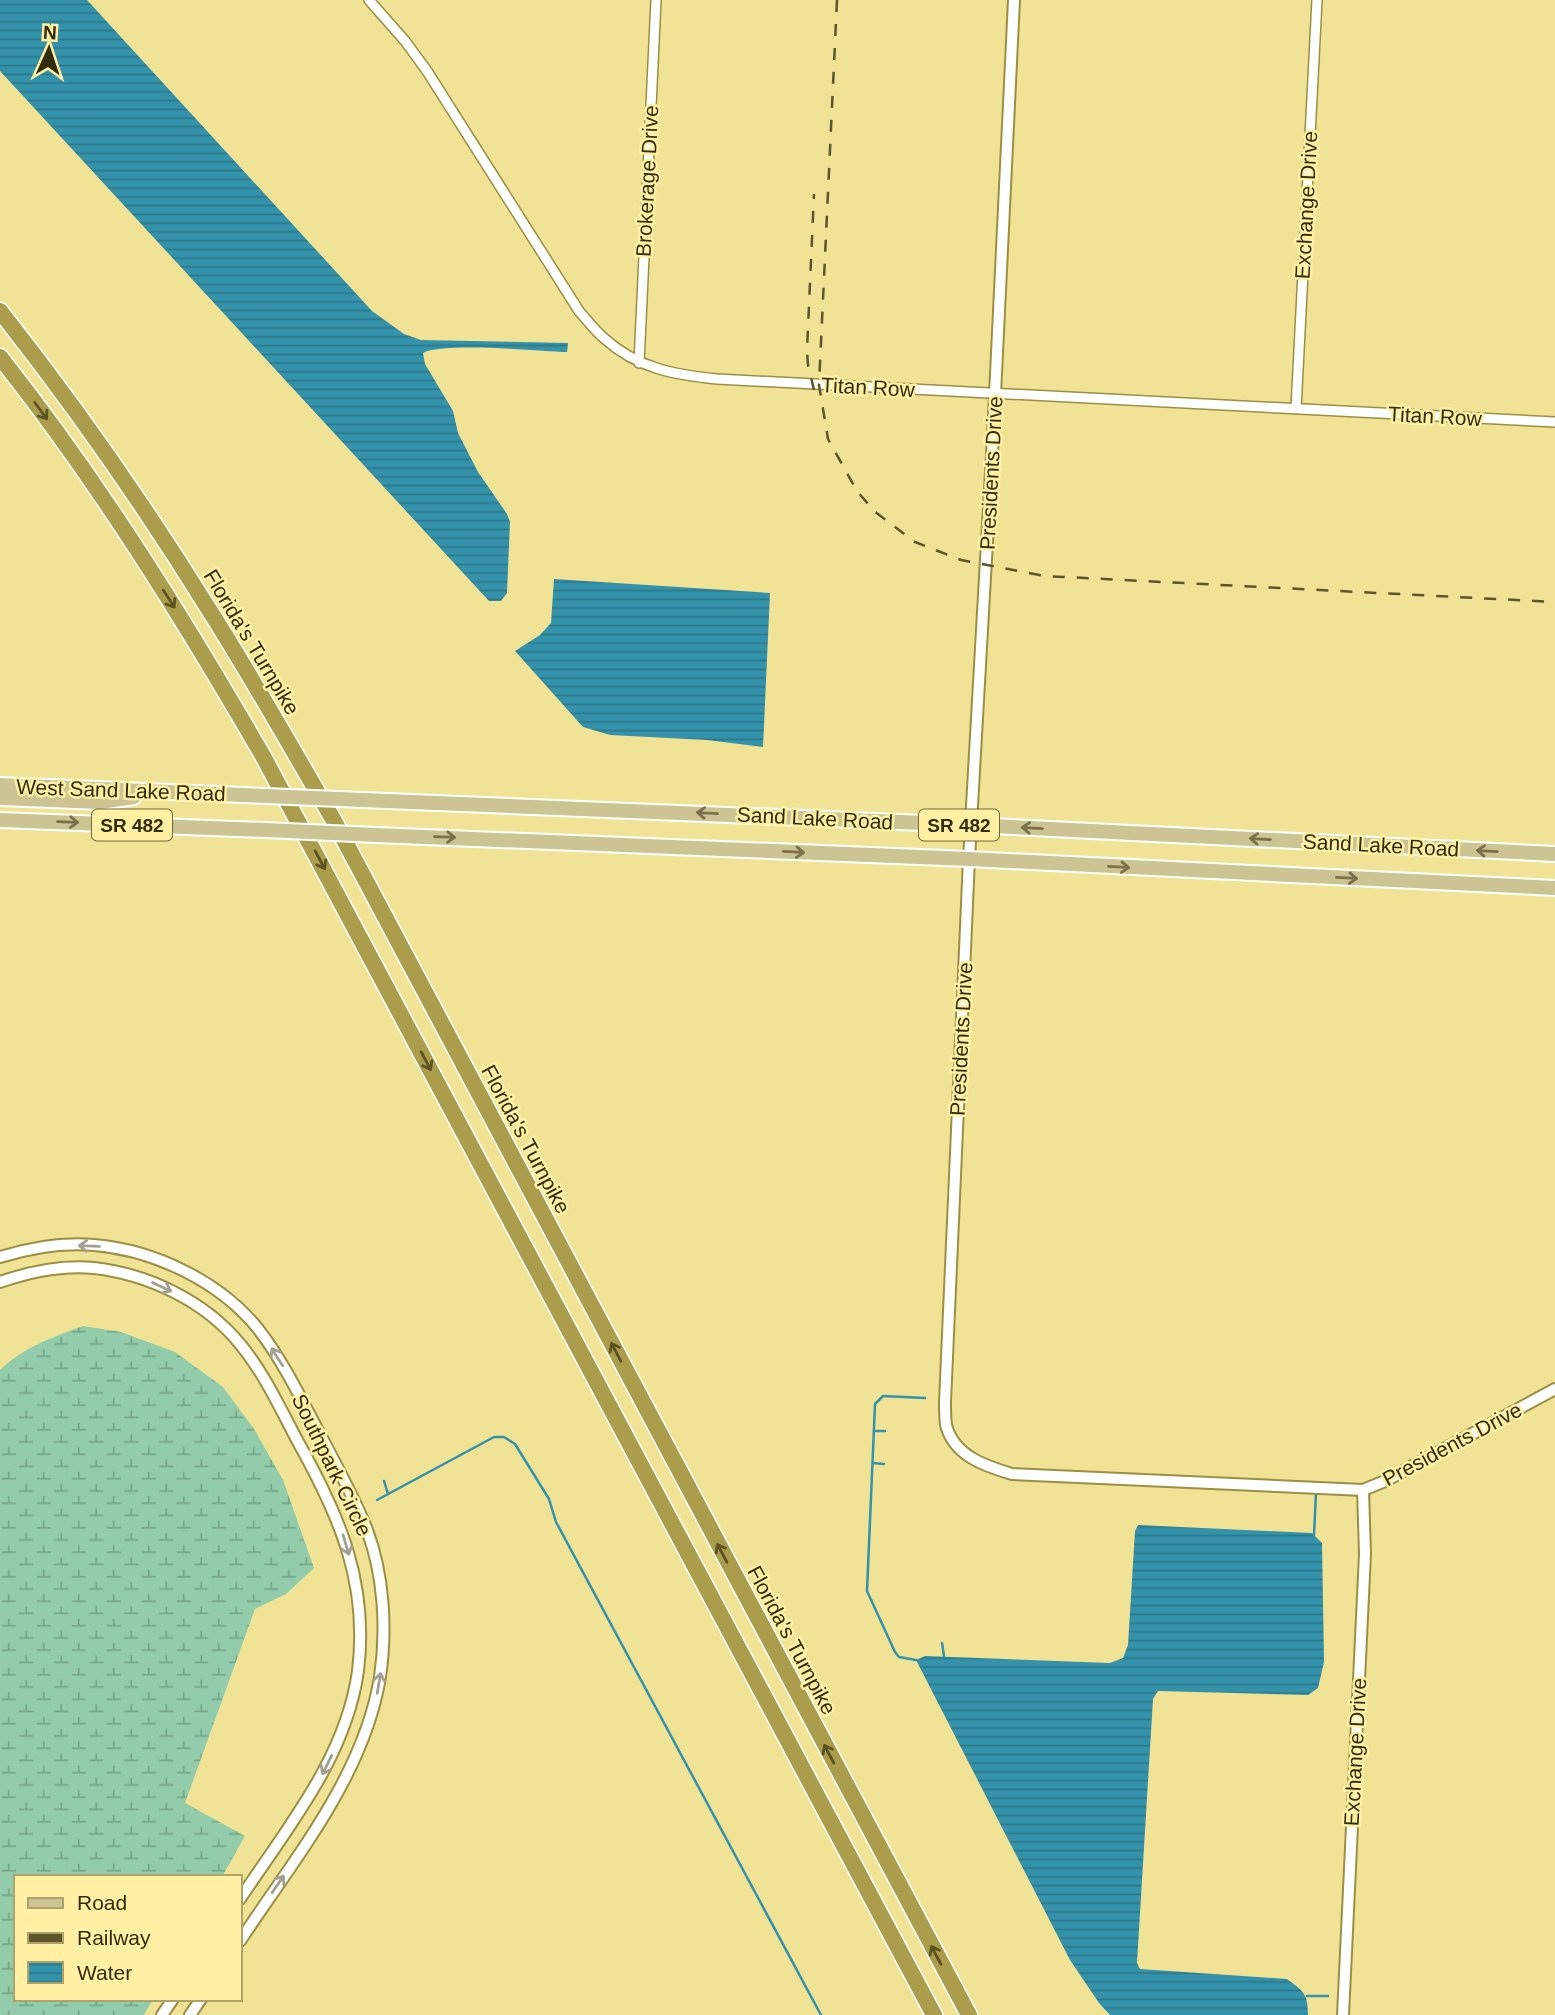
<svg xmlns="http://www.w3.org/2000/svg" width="1555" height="2015" font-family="Helvetica,sans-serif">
	<defs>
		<pattern id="wetland-marsh" width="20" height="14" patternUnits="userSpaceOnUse" patternTransform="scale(1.75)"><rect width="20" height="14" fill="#92ccaa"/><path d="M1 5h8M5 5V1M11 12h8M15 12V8" fill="none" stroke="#78a689"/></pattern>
		<pattern id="water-rules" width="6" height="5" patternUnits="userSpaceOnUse" patternTransform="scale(1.75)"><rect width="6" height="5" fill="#3492ab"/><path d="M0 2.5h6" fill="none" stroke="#2d788a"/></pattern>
	</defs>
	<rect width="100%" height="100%" fill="#f1e396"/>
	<!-- wetland -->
	<path fill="url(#wetland-marsh)" d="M 83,1326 L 121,1332 L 175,1352 L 223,1387 L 254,1429 L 283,1480 L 314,1568 L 286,1594 L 255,1609 L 185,1803 L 245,1836 L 222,1877 L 16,1877 L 16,1999 L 153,1999 L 144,2015 L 0,2015 L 0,1370 C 24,1347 53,1337 83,1326 Z"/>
	<!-- water -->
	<path fill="url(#water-rules)" d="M 0,0 L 87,0 L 372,311 L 404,334 L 421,340 L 568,343 L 567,352 C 540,351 442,342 423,353 L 425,364 L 453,411 L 458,433 L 478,472 L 507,514 L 510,522 L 507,593 L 501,601 L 489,601 L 0,71 Z
		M 554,579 L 770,593 L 763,747 L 707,740 L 610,735 L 583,727 L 515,651 L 540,635 L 551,623 Z
		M 1138,1525 L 1312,1533 L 1322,1543 L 1324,1662 L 1318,1688 L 1308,1695 L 1158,1691 L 1153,1699 L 1137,1963 L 1140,1969 L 1287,1979 C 1303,1991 1308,1993 1308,2015 L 1110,2015 L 1099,2003 L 1070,1960 L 916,1660 L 925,1656 L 1110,1663 L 1123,1658 L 1128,1645 L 1135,1531 Z"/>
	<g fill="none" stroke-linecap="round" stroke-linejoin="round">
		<!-- stream -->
		<path stroke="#3492ab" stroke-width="2.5" d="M 874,1431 L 885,1431
			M 873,1463 L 884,1464
			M 384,1481 L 388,1494
			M 377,1500 L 494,1437 L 504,1437 L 515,1444 L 549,1499 L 556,1522 L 821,2015
			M 1314,1535 L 1316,1493
			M 942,1643 L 944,1656
			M 916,1660 L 899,1657 L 895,1652 L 867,1591 L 875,1404 L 883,1396 L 925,1398
			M 1307,1996 L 1328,1996"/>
		<defs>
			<path id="minor" d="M 369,0 L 405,41 L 427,71 L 579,311 C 587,320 595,331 605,339 C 637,368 675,375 717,379 L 1555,422
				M 639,363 L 656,0
				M 1296,409 L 1317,0"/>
			<path id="tertiary" d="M 1014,0 L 993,436 L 969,859 L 945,1402 C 945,1409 945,1418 946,1425 C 954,1456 985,1466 1012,1474 L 1363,1490 L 1385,1481 L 1555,1389
				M 0,1257 C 29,1248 63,1242 94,1245 C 155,1250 221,1282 259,1330 C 285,1364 303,1403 323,1440 C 338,1469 355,1499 367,1530 C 384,1575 387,1630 380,1677 C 364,1776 294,1859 240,1941
				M 0,1282 C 29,1272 63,1265 94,1268 C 148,1274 205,1301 240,1344 C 264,1373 280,1408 297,1440 C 339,1515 369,1582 358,1671 C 346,1758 287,1828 240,1899
				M 162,2015 L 173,1999
				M 190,2015 L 201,1999
				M 1343,2015 L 1365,1554 L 1363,1490"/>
			<path id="primary" d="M 0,785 L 243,795
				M 0,798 L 100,802 L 134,797
				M 363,800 L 972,825 L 1555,854
				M 0,820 L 265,830
				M 376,835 L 969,859 L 1555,888"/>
			<path id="motorway" d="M 0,311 C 75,406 144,505 208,608 C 252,677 292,749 333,819 L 969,2015
				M 0,357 C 99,482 183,618 263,756 L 934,2015"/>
		</defs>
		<!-- minor casing -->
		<use href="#minor" stroke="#9c8e42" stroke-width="12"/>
		<!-- tertiary casing -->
		<use href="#tertiary" stroke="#9c8e42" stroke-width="14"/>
		<!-- primary casing -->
		<use href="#primary" stroke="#fff" stroke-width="18"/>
		<!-- motorway casing -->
		<use href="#motorway" stroke="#fff" stroke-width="19"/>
		<!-- minor -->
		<use href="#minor" stroke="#fff" stroke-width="9"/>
		<!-- tertiary -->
		<use href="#tertiary" stroke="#fff" stroke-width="10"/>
		<!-- primary -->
		<use href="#primary" stroke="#cdc494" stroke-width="14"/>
		<!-- motorway -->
		<use href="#motorway" stroke="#ac9d4c" stroke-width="16"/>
		<!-- rail -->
		<path stroke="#5d552b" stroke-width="2.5" stroke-dasharray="12 12" stroke-linecap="butt" d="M 837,0 L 819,385 L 828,439 L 857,491 L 874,511 L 915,542 L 961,560 L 1045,576 L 1555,602
			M 814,390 L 808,365 L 807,350 L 814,194"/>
		<defs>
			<path id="primary-bridge" d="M 243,795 L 363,800
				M 265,830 L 376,835"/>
		</defs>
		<!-- primary-bridge casing -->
		<use href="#primary-bridge" stroke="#fff" stroke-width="18" stroke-linecap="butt"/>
		<!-- primary-bridge -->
		<use href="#primary-bridge" stroke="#cdc494" stroke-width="14"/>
	</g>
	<!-- one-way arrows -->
	<defs><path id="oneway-shaft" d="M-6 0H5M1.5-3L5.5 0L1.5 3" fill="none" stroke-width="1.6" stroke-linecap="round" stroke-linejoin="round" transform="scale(1.75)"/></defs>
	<g stroke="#5d5423">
		<use href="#oneway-shaft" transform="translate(41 411) rotate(54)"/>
		<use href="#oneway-shaft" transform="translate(169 599) rotate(57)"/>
		<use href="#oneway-shaft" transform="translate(320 860) rotate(62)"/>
		<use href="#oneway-shaft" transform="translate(426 1061) rotate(62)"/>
		<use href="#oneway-shaft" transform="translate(616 1352) rotate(-118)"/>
		<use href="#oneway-shaft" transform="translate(722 1553) rotate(-118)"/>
		<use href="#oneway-shaft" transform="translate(829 1754) rotate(-118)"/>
		<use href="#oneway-shaft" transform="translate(936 1955) rotate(-118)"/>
	</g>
	<g stroke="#78714a">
		<use href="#oneway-shaft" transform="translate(707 813) rotate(-177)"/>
		<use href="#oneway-shaft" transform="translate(68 822) rotate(2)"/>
		<use href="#oneway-shaft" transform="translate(1032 828) rotate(-177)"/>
		<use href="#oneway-shaft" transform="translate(445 837) rotate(2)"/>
		<use href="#oneway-shaft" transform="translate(1260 839) rotate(-177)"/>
		<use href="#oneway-shaft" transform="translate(1487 851) rotate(-177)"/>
		<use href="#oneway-shaft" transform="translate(794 852) rotate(3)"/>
		<use href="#oneway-shaft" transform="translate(1119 867) rotate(3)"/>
		<use href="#oneway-shaft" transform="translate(1347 878) rotate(3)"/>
	</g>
	<g stroke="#a3a092">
		<use href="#oneway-shaft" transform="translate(89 1246) rotate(-178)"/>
		<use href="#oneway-shaft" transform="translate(162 1287) rotate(25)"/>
		<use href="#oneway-shaft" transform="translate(277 1357) rotate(-123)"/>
		<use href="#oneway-shaft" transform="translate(346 1545) rotate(74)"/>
		<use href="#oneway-shaft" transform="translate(379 1683) rotate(-80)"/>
		<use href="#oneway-shaft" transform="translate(327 1765) rotate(116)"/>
		<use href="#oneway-shaft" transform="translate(278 1884) rotate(-56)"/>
	</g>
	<g text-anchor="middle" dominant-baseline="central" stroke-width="5" stroke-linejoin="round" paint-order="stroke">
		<!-- shield labels -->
		<g fill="#fff0a3" stroke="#70683a" stroke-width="2">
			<rect x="92" y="809.5" width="80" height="31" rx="5"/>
			<rect x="919" y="809.5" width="80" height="31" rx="5"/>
		</g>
		<g font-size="19" font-weight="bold" fill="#332d0d">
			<text x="132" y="825">SR 482</text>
			<text x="959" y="825">SR 482</text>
		</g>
		<!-- street labels -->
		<g font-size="21" fill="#332d0d" stroke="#fff0a3">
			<text transform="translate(647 181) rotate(-87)">Brokerage Drive</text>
			<text transform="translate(1306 205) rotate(-87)">Exchange Drive</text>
			<text transform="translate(868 387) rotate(3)">Titan Row</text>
			<text transform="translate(1435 416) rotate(3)">Titan Row</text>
			<text transform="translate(991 473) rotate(-87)">Presidents Drive</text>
			<text transform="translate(252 642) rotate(59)">Florida's Turnpike</text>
			<text transform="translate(121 790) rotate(2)">West Sand Lake Road</text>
			<text transform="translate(815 818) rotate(3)">Sand Lake Road</text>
			<text transform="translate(1381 845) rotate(3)">Sand Lake Road</text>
			<text transform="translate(961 1039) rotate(-87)">Presidents Drive</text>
			<text transform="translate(526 1139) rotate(62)">Florida's Turnpike</text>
			<text transform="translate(1452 1444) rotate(-28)">Presidents Drive</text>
			<text transform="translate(332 1465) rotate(64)">Southpark Circle</text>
			<text transform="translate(792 1640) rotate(62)">Florida's Turnpike</text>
			<text transform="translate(1355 1752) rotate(-87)">Exchange Drive</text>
		</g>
	</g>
	<!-- legend -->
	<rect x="14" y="1875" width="228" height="126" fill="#fff0a3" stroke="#ada267" stroke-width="2"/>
	<rect x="28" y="1898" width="35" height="10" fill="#cdc494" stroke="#ada267" stroke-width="2"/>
	<text x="77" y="1910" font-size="21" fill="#332d0d">Road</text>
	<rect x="28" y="1933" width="35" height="10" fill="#5d552b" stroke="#ada267" stroke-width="2"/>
	<text x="77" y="1945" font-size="21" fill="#332d0d">Railway</text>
	<rect x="28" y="1962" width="35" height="21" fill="url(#water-rules)" stroke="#ada267" stroke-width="2"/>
	<text x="77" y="1980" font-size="21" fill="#332d0d">Water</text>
	<!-- north arrow -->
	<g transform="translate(49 49) rotate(3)" stroke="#fff0a3" stroke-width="5" paint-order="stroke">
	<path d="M0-5L12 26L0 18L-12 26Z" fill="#332d0d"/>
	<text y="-10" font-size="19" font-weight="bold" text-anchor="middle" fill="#332d0d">N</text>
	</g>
</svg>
